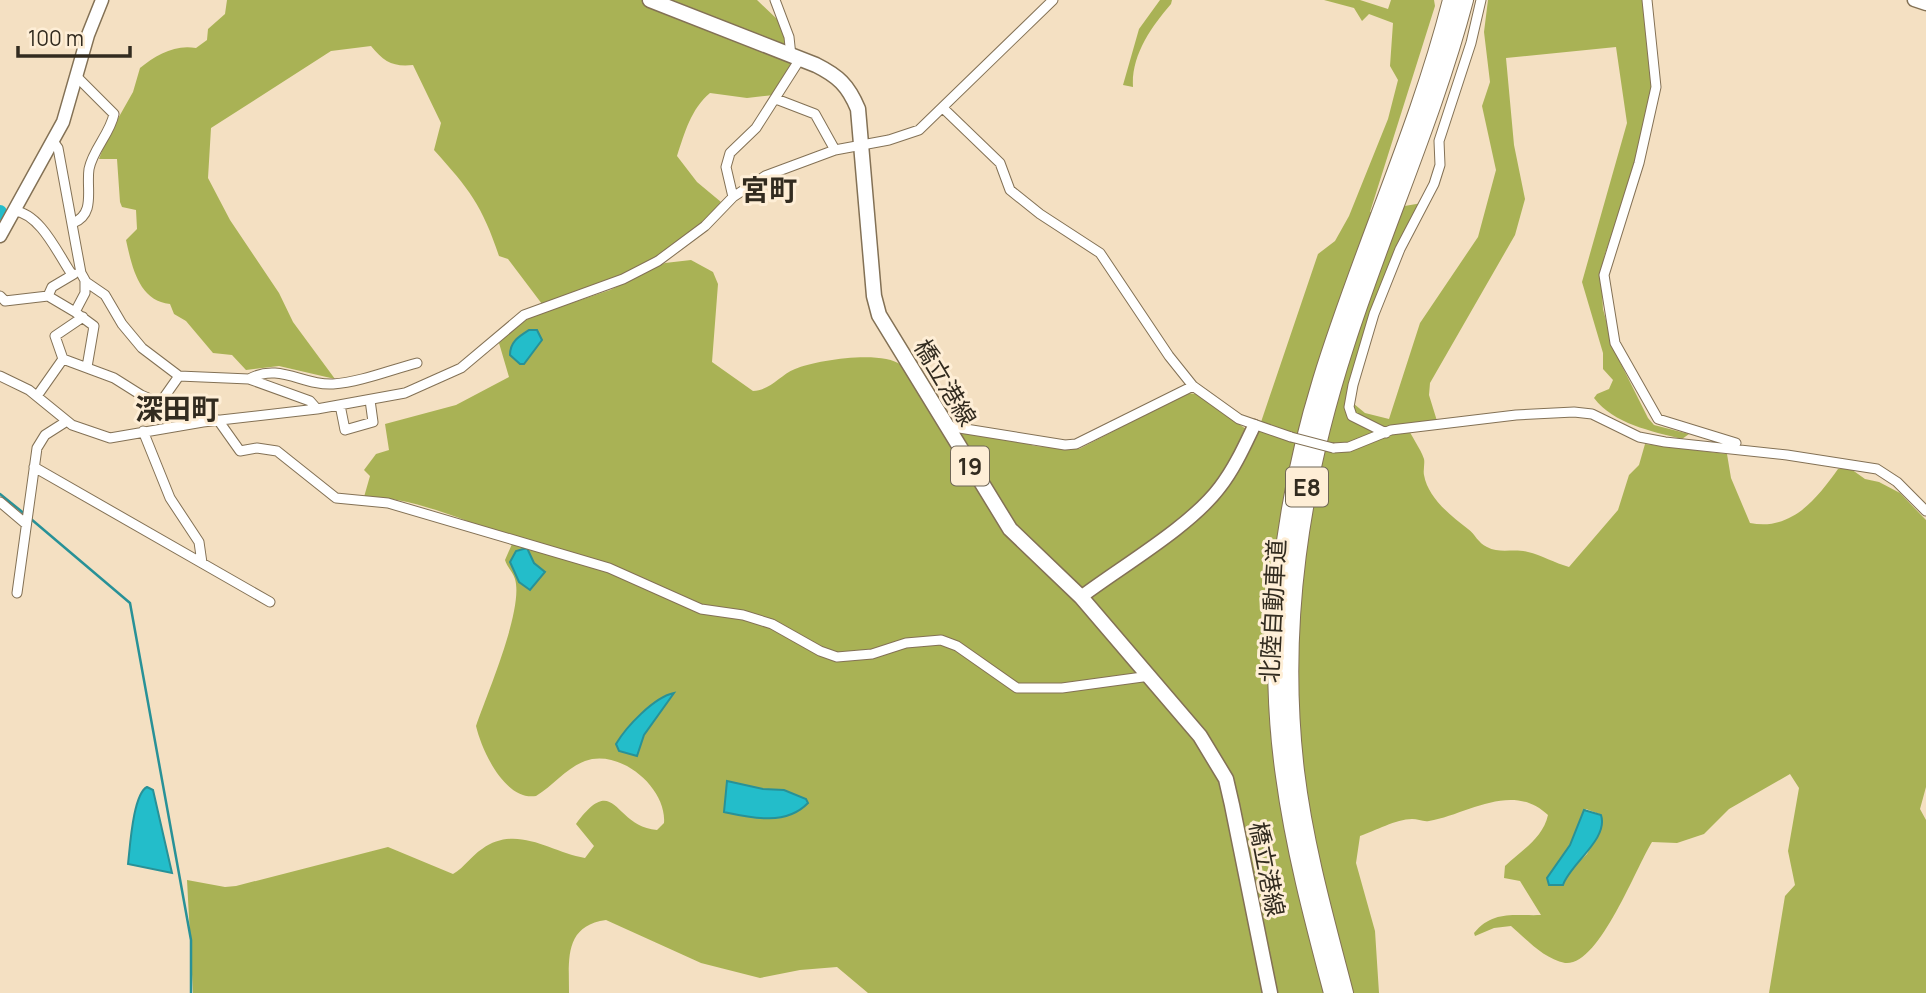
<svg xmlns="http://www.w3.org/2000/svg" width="1926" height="993" font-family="Manrope,'Noto Sans JP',sans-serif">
	<rect width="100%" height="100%" fill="#f4e0c2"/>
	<!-- forest -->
	<path fill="#a9b255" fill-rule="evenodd" d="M 227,0 L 757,0 L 778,20 L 794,64 L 774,95 L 747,98 L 710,93 C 691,109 685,132 677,156 L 697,182 L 721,202 C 677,257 608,284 542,304 L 508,259 L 499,256 C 482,205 469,189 434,150 L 441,123 L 413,65 C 393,67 384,62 371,46 L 331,51 L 211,128 L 208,178 L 230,220 L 279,293 L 293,322 L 335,379 L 279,366 L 246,370 L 232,355 L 213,353 L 186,321 L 174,314 L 170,304 C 139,301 132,267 126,240 L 137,229 L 136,210 L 122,207 L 120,202 L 117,159 L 99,159 L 107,138 L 133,92 L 140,68 C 156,55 175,44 196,48 L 207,40 L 208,29 L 225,14 Z
		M 1160,0 L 1172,0 L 1171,4 C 1151,27 1131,56 1133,87 L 1123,85 L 1139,29 Z
		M 1324,0 L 1360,0 L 1388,9 L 1391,0 L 1434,0 L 1435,6 L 1370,212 L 1422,203 L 1405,231 L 1348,399 L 1365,413 L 1389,419 L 1420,323 L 1478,237 L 1496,170 L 1482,106 L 1490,82 L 1484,32 L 1488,0 L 1644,0 L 1652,88 L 1634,169 L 1605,254 L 1601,274 L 1603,309 L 1614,350 L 1648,418 L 1654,425 L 1689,434 L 1682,439 C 1651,431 1614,424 1594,398 L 1597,394 L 1609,389 L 1613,380 L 1603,369 L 1603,353 L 1582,282 L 1627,123 L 1616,47 L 1506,58 L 1514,145 L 1525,199 L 1515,235 L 1430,383 L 1429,395 L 1437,421 L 1407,425 C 1411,437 1420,447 1424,459 C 1425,464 1423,470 1424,475 C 1428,498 1451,516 1468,529 C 1475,534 1478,543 1487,547 C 1500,554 1514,548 1528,552 C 1541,555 1555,563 1569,567 L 1618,510 L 1629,475 L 1639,465 L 1645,444 L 1727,454 L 1731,478 L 1750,523 C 1791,531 1816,500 1838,469 L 1851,469 L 1865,479 L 1879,482 L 1900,493 L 1926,520 L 1926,787 L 1920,809 L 1926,820 L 1926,993 L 1769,993 L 1785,896 L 1795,885 L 1788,851 L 1799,788 L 1790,774 L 1729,809 L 1704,834 L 1677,843 L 1652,842 C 1636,867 1599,967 1565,963 C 1544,959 1526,939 1511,926 L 1494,928 L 1475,936 L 1474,933 C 1493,910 1514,916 1541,915 L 1520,881 L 1504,878 L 1505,866 C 1522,850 1543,838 1548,815 C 1512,781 1468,814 1429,821 C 1423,822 1418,819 1412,819 C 1396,819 1375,831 1360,836 L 1356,863 L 1375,931 L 1379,993 L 868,993 L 837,967 L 800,970 L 760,978 L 701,963 L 606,920 C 564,926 569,959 569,993 L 193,993 L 187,880 L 225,887 L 236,886 L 388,847 L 453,874 C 465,867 471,856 482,849 C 517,824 550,852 585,858 L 594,846 L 576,824 C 616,770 613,827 657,830 L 664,823 C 667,788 620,748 585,761 C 566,768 553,786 536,796 C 505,801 482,751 476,726 C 487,694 524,609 515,579 C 513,572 507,567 505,560 L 512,544 C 484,523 399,494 364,497 L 370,476 L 364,470 L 376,454 L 389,450 L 385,424 L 456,405 L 509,377 L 499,343 L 516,326 L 533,316 L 610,290 L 665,263 L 691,260 L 713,272 L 718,284 L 712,362 L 753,391 C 771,390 780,375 795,369 C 817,360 882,350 901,365 C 916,376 926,402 936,419 L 1035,446 L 1079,449 L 1187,393 L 1196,394 L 1246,429 L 1260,425 L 1318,254 L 1335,241 L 1349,216 L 1388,119 L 1398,80 L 1390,66 L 1393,23 L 1369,14 L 1362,21 L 1354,8 ZM 1586,809 L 1599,814 L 1602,823 L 1587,854 L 1570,870 L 1563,885 L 1555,885 L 1547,878 L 1570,845 Z"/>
	<!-- water -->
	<path fill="#23bdca" stroke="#289197" stroke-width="2" d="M 529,330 L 537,330 L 542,340 L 524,364 L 520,364 L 510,355 C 510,342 518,337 529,330 Z
		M 527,548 L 534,563 L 545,572 L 530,590 L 519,582 L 510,562 L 516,551 Z
		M 674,693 L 644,735 L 637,756 L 619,751 L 616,744 C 626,727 654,697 674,693 Z
		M 727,781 L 763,789 L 784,790 L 806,799 L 808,803 C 786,826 752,818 724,812 Z
		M 147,787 L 153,790 L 172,873 L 128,864 C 130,847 133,794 147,787 Z
		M 1584,810 L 1601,815 C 1609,839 1570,864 1563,885 L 1549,885 L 1547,878 L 1570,845 Z"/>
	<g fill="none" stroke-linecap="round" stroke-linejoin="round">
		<!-- stream -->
		<path stroke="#289197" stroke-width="2.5" d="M 0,494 L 26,515
			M 31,519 L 130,603 L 191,940 L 191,993"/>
		<!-- river -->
		<path stroke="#23bdca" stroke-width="14" d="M 0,212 L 0,213"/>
		<defs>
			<path id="street" d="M 775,0 L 789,37 L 791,56
				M 1647,0 L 1656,87 L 1639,163 L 1604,275 L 1615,343 L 1658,419 L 1736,443
				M 776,99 L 815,114 L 835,150
				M 944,109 L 1000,163 L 1010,190 L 1040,214 L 1100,253 L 1169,356 L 1193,386 L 1239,419 L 1291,437
				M 53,141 L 58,148 L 81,273 L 86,282 L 105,295 L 122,324 L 142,348 L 179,376 L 249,379 L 310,401 L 317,409
				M 733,197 L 726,167 L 730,153 L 756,128 L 800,59
				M 14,211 C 40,213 58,254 71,273
				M 73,223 C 96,214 86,189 89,169 C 93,149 110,134 114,114 L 78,78
				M 85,281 L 85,293 L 75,312 L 94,326 L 87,367
				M 0,296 L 5,301 L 48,296 L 75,312
				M 48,296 L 52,287 L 74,274
				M 63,359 L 114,378 L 141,395 L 160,403 L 179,376
				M 63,359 L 55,336 L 83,317
				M 0,376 L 29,390 L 72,425 L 110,438 L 203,422 L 317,409 L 405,393 L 461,368 L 524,315 L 623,279 L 658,261 L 705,226 L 733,197 L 765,176 L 835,150 L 889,140 L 919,130 L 1053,0
				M 249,379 C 279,362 303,386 333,384 C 361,382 390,370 417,363
				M 37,396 L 63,359
				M 340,405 L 345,430 L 373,422 L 370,400
				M 218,420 L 240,451 L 257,448 L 277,451 L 336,498 L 388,503 L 609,568 L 701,609 L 743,615 L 772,624 L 820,651 L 837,657 L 872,654 L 906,643 L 941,640 L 957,646 L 1017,688 L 1062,688 L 1150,676
				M 947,426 L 1065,445 L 1076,444 L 1193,386
				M 143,431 L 170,498 L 199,542 L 202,563
				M 1386,433 L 1352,416 L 1349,407 L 1353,385 L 1374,314 L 1400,249 L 1434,184 L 1440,165 L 1439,141 L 1471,43 L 1481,0
				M 1333,448 L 1349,447 L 1391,430 L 1516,415 L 1574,412 L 1592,414 L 1639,437 L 1665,442 L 1787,455 L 1877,469 L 1897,482 L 1926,511
				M 34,467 L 270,602
				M 0,502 L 26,524
				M 17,593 L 37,448 L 45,435 L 67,421"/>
			<path id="secondary" d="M 1914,0 L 1926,4
				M 0,236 L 63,122 L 88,35 L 102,0
				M 1081,597 C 1122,566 1190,527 1220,487 C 1234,469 1244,447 1254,426"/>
			<path id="primary" d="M 650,0 L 816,65 C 838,76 848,85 858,109 L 874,296 L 879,315 L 1010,529 L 1081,597 L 1200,736 L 1226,779 L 1232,805 L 1270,993"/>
			<path id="highway" d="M 1332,993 C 1313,921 1294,850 1284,776 C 1265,644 1282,507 1321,380 C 1360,252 1418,130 1451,0
				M 1345,993 C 1326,920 1305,846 1296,771 C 1279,625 1301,484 1346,345 C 1383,229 1434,118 1465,0"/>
		</defs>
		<!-- street casing -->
		<use href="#street" stroke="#837155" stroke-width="11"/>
		<!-- secondary casing -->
		<use href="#secondary" stroke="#837155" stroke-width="15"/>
		<!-- primary casing -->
		<use href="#primary" stroke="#837155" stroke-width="17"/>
		<!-- highway casing -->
		<use href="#highway" stroke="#837155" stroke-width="18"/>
		<!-- street -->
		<use href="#street" stroke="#fff" stroke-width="9"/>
		<!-- secondary -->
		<use href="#secondary" stroke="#fff" stroke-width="12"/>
		<!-- primary -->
		<use href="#primary" stroke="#fff" stroke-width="14"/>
		<!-- highway -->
		<use href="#highway" stroke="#fff" stroke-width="16"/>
		<defs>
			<path id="street-bridge" d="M 1291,437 L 1333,448"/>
		</defs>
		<!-- street-bridge casing -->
		<use href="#street-bridge" stroke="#837155" stroke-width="11" stroke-linecap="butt"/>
		<!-- street-bridge -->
		<use href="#street-bridge" stroke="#fff" stroke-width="9"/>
	</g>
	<g text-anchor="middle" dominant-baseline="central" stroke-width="6" stroke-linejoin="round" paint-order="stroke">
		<!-- shield labels -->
		<g fill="#feeed6" stroke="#6f6656" stroke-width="2">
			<rect x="951" y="446.5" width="38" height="39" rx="5"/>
			<rect x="1286" y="467.5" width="42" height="39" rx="5"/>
		</g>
		<g font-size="23" font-weight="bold" fill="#322b1f">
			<text x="970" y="466">19</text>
			<text x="1307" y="487">E8</text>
		</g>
		<!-- street labels -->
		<g font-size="24" fill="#322b1f" stroke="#feeed6">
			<text transform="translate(946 382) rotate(59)">橋立港線</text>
			<text transform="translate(1272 611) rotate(-87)">北陸自動車道</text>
			<text transform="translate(1268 869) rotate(79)">橋立港線</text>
		</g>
		<!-- quarter labels -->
		<g font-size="28" font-weight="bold" fill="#322b1f" stroke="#feeed6">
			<text x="769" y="189">宮町</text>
			<text x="177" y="408">深田町</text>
		</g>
	</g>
	<!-- scale -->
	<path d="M18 46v10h112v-10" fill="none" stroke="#322b1f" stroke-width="3.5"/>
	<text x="28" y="46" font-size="21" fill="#322b1f" stroke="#feeed6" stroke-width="5" paint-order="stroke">100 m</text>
</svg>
